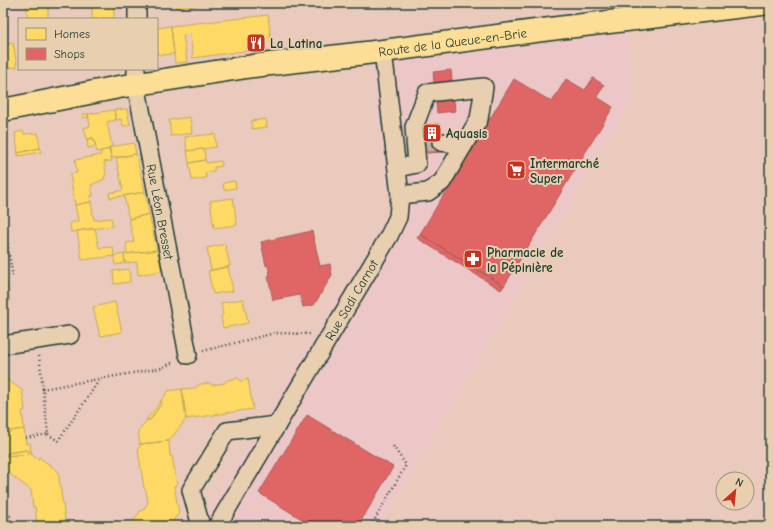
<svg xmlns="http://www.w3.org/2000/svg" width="773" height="529" font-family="'Comic Neue',sans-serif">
	<rect width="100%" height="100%" fill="#ebcabe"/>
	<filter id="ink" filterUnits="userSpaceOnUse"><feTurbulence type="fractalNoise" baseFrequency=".025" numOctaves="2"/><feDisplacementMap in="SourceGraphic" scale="8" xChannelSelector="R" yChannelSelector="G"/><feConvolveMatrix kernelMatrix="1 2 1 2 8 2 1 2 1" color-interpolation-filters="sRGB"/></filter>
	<g filter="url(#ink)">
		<!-- built -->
		<path fill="#edc7c8" d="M 626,17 L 633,97 L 380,526 L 199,526 L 390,211 L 367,40 Z"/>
		<!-- homes -->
		<path fill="#ffd966" stroke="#bcaa57" d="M 27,3 L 48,3 L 48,19 L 27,19 Z
			M 92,3 L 114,3 L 114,18 L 92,19 Z
			M 177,3 L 196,3 L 196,6 L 177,8 Z
			M 268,15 L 271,41 L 250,44 L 251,50 L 193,58 L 190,34 L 183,35 L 187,62 L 175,63 L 171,26 Z
			M 171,26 L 174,54 L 160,55 L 157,53 L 157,28 Z
			M 13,43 L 17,67 L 4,68 L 5,74 L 3,74 L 3,45 Z
			M 127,109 L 130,125 L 123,126 L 121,119 L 116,120 L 114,110 Z
			M 114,110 L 116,120 L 107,122 L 112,147 L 109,147 L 110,149 L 97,152 L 93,138 L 87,139 L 84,128 L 90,126 L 88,114 Z
			M 83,114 L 88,114 L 89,117 L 83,118 Z
			M 190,117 L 192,133 L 171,136 L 169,120 Z
			M 266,119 L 267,127 L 252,129 L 251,121 Z
			M 23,131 L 24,134 L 38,133 L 40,148 L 18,153 L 15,133 Z
			M 215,134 L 216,147 L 187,151 L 185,137 Z
			M 93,138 L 96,146 L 88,148 L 87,139 Z
			M 134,143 L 136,154 L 111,158 L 109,147 Z
			M 40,148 L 41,152 L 18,156 L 18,153 Z
			M 110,149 L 112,161 L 104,162 L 106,173 L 104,179 L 91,185 L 93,196 L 90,196 L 91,202 L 75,205 L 70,174 L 77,173 L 75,160 L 101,155 L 101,151 Z
			M 204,149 L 205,160 L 189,163 L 187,151 Z
			M 136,154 L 145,192 L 110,198 L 109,193 L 123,190 L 116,158 Z
			M 205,160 L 206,163 L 221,161 L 222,166 L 214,167 L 214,171 L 205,173 L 206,178 L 192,180 L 189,163 Z
			M 235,181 L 236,188 L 224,190 L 223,183 Z
			M 145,192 L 149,214 L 129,219 L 124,196 Z
			M 233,198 L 237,225 L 214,228 L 210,201 Z
			M 91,202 L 94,220 L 111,218 L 113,226 L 71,232 L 70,223 L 78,221 L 75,205 Z
			M 149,214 L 157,250 L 127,254 L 126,243 L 134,242 L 129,219 Z
			M 95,228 L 99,248 L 113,247 L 114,256 L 82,260 L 77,231 Z
			M 225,244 L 230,266 L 211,270 L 207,248 Z
			M 157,250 L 162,271 L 138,275 L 137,262 L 125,263 L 124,254 Z
			M 124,254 L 125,263 L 115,265 L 114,256 Z
			M 228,267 L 233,291 L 213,294 L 208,271 Z
			M 129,269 L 130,282 L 114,284 L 113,271 Z
			M 3,271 L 5,274 L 10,301 L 7,301 L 8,305 L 3,309 Z
			M 243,299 L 248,323 L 223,328 L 221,316 L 223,315 L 221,303 Z
			M 115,302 L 122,332 L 100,336 L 93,307 Z
			M 3,377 L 22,390 L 25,410 L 22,411 L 24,429 L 3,432 Z
			M 238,378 L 241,381 L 248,379 L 253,409 L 186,419 L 182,389 L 195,388 L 200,384 L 209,383 L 212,385 L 225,383 L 227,380 Z
			M 182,389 L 186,419 L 169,441 L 140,444 L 138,431 L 147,420 L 150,420 L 161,404 L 161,401 L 168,391 Z
			M 161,401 L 161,404 L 150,420 L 146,420 Z
			M 24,429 L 26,444 L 30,443 L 31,451 L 28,452 L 27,450 L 7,453 L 7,454 L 3,455 L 3,432 Z
			M 169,441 L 170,456 L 172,456 L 177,485 L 174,486 L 179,513 L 169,526 L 130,526 L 140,511 L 143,510 L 148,503 L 146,490 L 144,488 L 138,449 L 140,446 L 140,444 Z
			M 27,450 L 28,452 L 31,451 L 32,454 L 3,456 L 3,455 L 7,454 L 7,453 Z
			M 32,454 L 32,455 L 38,460 L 39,457 L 58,471 L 66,526 L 36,526 L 35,524 L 37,523 L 35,507 L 33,507 L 31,490 L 3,469 L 3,456 Z"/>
		<!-- shops -->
		<path fill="#e06666" stroke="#a65a57" d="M 451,70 L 455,111 L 437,113 L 433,72 Z
			M 593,78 L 604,85 L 597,97 L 613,107 L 504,286 L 420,234 L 514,79 L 552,102 L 566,79 L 585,90 Z
			M 439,124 L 442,152 L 427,153 L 424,125 Z
			M 312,231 L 320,266 L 330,264 L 332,275 L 314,305 L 303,307 L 300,295 L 273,300 L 268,276 L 270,275 L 268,265 L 266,266 L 261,242 Z
			M 420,234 L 504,286 L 501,290 L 417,238 Z
			M 307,415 L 393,467 L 358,526 L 313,526 L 259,493 Z
			M 267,521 L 276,526 L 263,526 Z"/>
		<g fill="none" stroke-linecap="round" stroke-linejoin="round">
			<!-- minor-tunnel -->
			<path stroke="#c2aea2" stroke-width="17" stroke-dasharray="17 8" stroke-linecap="butt" d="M 426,143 L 441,142"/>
			<defs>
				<g id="minor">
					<path d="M 137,19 L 137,3"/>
					<path id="s1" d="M 136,69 L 136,84 L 188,355"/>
					<path d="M 441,142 L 464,145"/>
					<path d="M 397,168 L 417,164 L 414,127 L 427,93 L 484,87 L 479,119 L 442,182 L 428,192 L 400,195"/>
					<path d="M 3,345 L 70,335"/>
					<path d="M 201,526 L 191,490 L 227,431 L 277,425"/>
					<path id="s2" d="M 217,526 L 389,236 L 398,217 L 400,195 L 383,51"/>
				</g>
				<g id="major">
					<path id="s3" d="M 3,110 L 119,87 L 253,66 L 383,51 L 558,28 L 770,3"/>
				</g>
			</defs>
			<!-- minor casing -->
			<use href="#minor" stroke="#1f3d34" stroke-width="20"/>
			<!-- major casing -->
			<use href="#major" stroke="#1f3d34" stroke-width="25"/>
			<!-- path -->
			<path stroke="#1f3d34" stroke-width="2.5" stroke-dasharray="1 3" stroke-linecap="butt" d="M 3,220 L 13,277
				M 203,351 L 275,333 L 312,334
				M 42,389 L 161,368 L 174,362
				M 48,434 L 58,441 L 100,379
				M 26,438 L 48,434 L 39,355
				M 3,511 L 10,516 L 11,526
				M 371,526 L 406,465 L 393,446"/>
			<!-- minor -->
			<use href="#minor" stroke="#e8cfb0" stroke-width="17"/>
			<!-- major -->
			<use href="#major" stroke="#fdde96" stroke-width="22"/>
		</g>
	</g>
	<!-- icons -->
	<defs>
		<symbol id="restaurant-square" viewBox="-11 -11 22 22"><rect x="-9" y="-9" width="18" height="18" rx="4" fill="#c8321e" stroke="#e8cfb0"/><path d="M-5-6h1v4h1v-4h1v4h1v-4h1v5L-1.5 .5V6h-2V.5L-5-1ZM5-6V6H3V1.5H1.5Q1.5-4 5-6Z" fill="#fff"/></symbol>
		<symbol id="building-square" viewBox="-11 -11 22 22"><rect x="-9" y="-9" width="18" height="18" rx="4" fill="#c8321e" stroke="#e8cfb0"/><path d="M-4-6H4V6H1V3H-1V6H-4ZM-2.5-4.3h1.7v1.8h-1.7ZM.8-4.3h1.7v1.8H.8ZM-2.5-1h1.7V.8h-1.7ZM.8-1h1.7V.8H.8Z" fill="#fff"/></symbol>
		<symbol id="supermarket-square" viewBox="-11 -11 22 22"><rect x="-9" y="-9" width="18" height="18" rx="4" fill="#c8321e" stroke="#e8cfb0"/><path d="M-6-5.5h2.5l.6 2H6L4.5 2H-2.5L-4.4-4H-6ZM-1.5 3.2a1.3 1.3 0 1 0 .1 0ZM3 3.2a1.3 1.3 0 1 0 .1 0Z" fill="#fff"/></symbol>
		<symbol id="pharmacy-square" viewBox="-11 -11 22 22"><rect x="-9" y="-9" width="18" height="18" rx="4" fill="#c8321e" stroke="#e8cfb0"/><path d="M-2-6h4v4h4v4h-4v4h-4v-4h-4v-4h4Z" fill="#fff"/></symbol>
	</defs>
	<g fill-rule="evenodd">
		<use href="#restaurant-square" x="245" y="32" width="22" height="22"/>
		<use href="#building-square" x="421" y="122" width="22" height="22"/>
		<use href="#supermarket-square" x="505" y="159" width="22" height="22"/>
		<use href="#pharmacy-square" x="462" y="248" width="22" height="22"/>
	</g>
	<g text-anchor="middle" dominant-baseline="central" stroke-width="4" stroke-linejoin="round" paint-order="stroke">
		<!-- street labels -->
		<g font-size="13" fill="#1f3d34" stroke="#e8cfb0">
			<text stroke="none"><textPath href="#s3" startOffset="455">Route de la Queue-en-Brie</textPath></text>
			<text stroke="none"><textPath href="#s1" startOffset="145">Rue Léon Bresset</textPath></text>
			<text stroke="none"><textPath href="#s2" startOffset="263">Rue Sadi Carnot</textPath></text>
		</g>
		<!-- poi labels -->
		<g font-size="13" font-weight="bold" fill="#1f3d34" stroke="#e8cfb0" text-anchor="start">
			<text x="270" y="43">La Latina</text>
			<text x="446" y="133">Aquasis</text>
			<text x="530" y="163">Intermarché<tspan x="530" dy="15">Super</tspan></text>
			<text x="487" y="252">Pharmacie de<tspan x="487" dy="15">la Pépinière</tspan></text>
		</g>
	</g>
	<!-- margin -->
	<rect width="773" height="529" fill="none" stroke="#e8cfb0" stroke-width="16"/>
	<rect x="8" y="8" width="757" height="513" fill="none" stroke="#1f3d34" stroke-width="1.5" filter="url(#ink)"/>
	<!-- legend -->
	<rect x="18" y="18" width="140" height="52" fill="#e8cfb0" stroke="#98957e"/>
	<rect x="26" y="28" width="20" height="12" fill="#ffd966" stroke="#98957e"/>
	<text x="54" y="38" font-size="12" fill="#1f3d34">Homes</text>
	<rect x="26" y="48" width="20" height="12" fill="#e06666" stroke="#98957e"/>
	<text x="54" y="58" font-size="12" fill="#1f3d34">Shops</text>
	<!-- north arrow -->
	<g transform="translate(735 491) rotate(27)"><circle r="19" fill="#e8cfb0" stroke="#98957e"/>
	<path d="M0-3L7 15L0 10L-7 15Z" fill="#c8321e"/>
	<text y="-6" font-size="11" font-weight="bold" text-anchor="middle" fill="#1f3d34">N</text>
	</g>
</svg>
